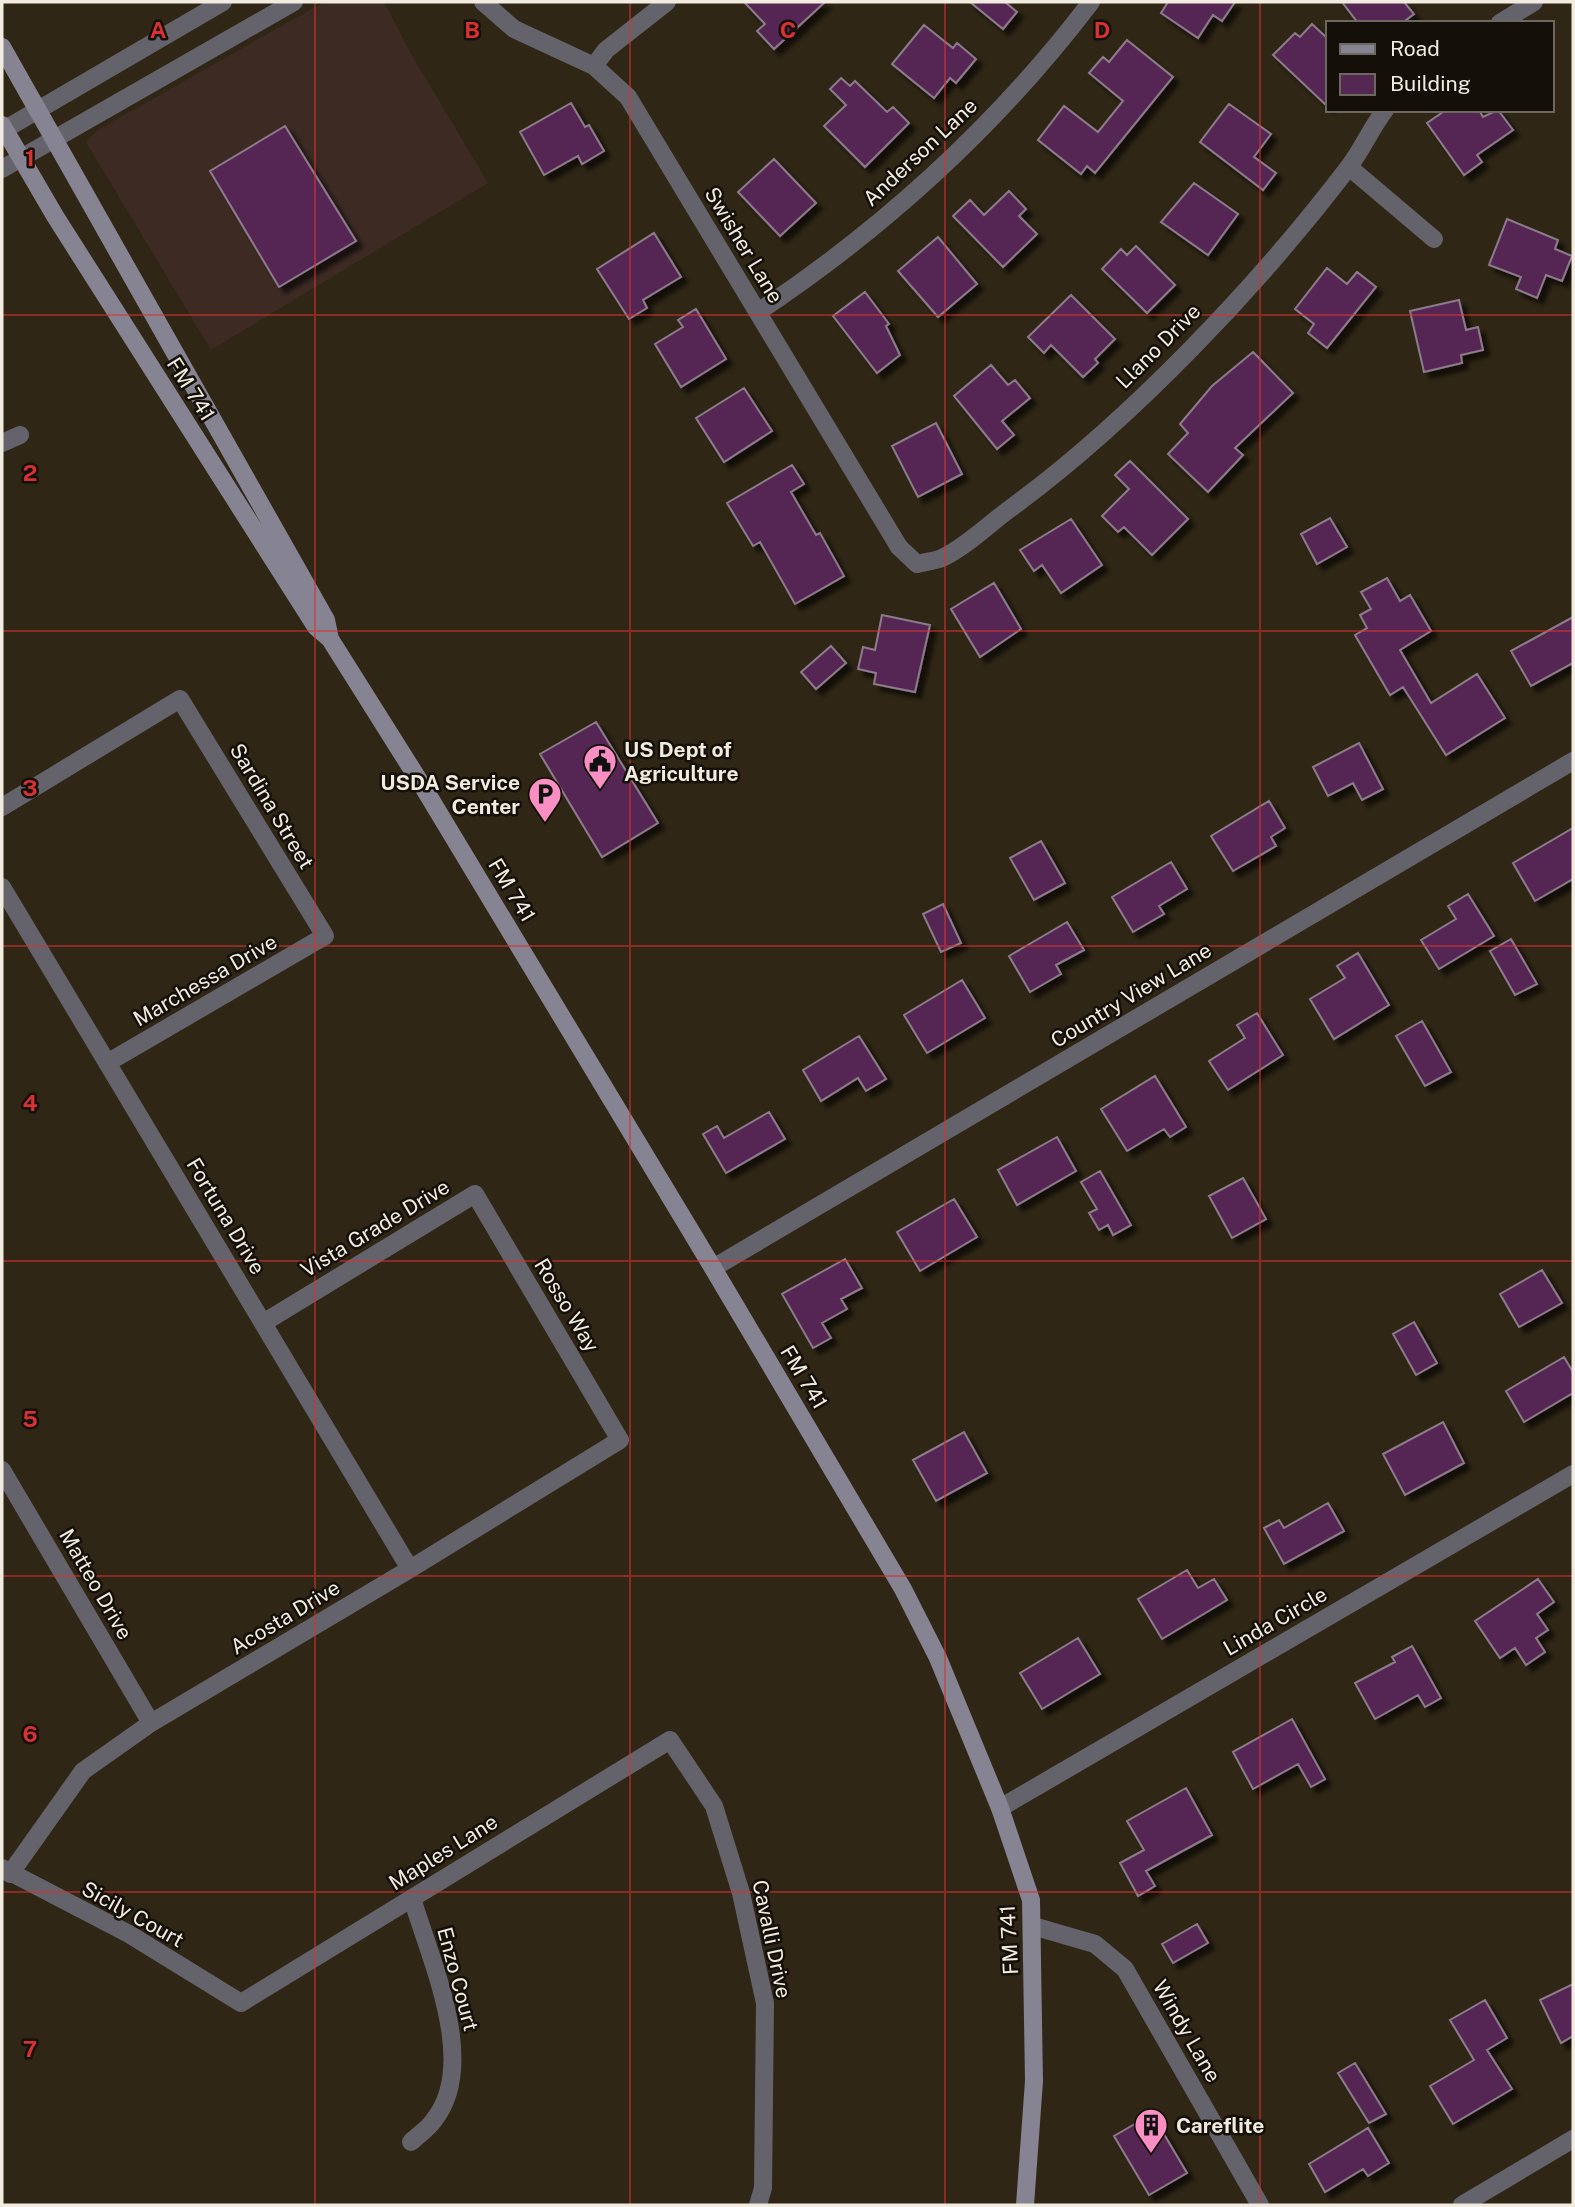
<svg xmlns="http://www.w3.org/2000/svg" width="1575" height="2207" font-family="'Public Sans',sans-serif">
	<defs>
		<filter id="shadow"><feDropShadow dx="6" dy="6" stdDeviation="2" flood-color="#0009"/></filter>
	</defs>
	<rect width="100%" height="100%" fill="#2f2615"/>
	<!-- education -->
	<path fill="#3c2a23" d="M 324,2 L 384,2 L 410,52 L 488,183 L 211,350 L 86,142 L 96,131 Z"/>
	<!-- building -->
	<path fill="#552853" stroke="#8c7b8b" stroke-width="2" filter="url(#shadow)" d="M 744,2 L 825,2 L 774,49 L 757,31 L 765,24 Z
		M 970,2 L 1005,2 L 1017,12 L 1003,29 Z
		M 1168,2 L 1235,2 L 1222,21 L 1213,15 L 1198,38 L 1161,13 Z
		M 1342,2 L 1404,2 L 1414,14 L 1402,23 L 1358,23 Z
		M 1312,24 L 1328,39 L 1328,107 L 1273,55 L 1295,33 L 1300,37 Z
		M 924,25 L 953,48 L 957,43 L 976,59 L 956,83 L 950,78 L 934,98 L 892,64 Z
		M 1127,40 L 1173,77 L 1095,173 L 1087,166 L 1081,174 L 1038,140 L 1064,106 L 1098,132 L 1123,101 L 1089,73 L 1103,57 L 1109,62 Z
		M 841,78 L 850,86 L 855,81 L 887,112 L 893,107 L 909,123 L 865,167 L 824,126 L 846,105 L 830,89 Z
		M 571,103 L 585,127 L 589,125 L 604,151 L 582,164 L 578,156 L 544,175 L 520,132 Z
		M 1229,104 L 1271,134 L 1254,157 L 1276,173 L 1263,190 L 1200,142 Z
		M 1446,110 L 1479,110 L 1483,117 L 1498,110 L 1513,130 L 1477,155 L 1482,162 L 1464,175 L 1427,123 Z
		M 285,126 L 356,241 L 279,287 L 210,171 Z
		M 774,159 L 816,203 L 780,236 L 738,192 Z
		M 1194,183 L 1238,214 L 1208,255 L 1161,222 Z
		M 1009,191 L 1026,209 L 1019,216 L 1037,234 L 1003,267 L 953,216 L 970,200 L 984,215 Z
		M 1507,219 L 1558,240 L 1555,249 L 1572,256 L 1562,281 L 1546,275 L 1537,298 L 1516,289 L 1521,277 L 1489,265 Z
		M 654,233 L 681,277 L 643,300 L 647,308 L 629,319 L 597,269 Z
		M 938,237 L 977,284 L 938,317 L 898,271 Z
		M 1136,246 L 1175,285 L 1147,313 L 1102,269 L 1121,249 L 1127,255 Z
		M 1327,268 L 1347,284 L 1357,272 L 1376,287 L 1327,348 L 1308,333 L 1314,324 L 1295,309 Z
		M 865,292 L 889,324 L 886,326 L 900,355 L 877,373 L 833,316 Z
		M 1071,295 L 1115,339 L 1095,359 L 1098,363 L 1083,377 L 1051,345 L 1044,353 L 1028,337 Z
		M 1459,300 L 1466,330 L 1478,327 L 1483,350 L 1461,355 L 1462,363 L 1424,372 L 1410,311 Z
		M 696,309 L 726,359 L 681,387 L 655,344 L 683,327 L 678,320 Z
		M 1253,352 L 1293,393 L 1235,448 L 1243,455 L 1208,492 L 1168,454 L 1188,433 L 1180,424 L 1212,386 Z
		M 991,365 L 1008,385 L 1015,380 L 1030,398 L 1002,421 L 1014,435 L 997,449 L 954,396 Z
		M 744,388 L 772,431 L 724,462 L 696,418 Z
		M 936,423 L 962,474 L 918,497 L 892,446 Z
		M 1130,461 L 1188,519 L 1152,555 L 1124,527 L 1118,532 L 1102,516 L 1129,489 L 1115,475 Z
		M 792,465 L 804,484 L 791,492 L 816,535 L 820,533 L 844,576 L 795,604 L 760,542 L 753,546 L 727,503 Z
		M 1330,518 L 1347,547 L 1317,564 L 1301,534 Z
		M 1071,519 L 1102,565 L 1061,593 L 1042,565 L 1034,571 L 1020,550 Z
		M 1387,578 L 1400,601 L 1410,595 L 1431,631 L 1400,650 L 1431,703 L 1477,674 L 1505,718 L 1446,755 L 1403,687 L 1390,695 L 1355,635 L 1367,628 L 1360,615 L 1371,609 L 1361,592 Z
		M 994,583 L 1021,629 L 980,657 L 951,609 Z
		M 882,615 L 930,625 L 915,692 L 874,684 L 876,673 L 858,669 L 863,647 L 875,650 Z
		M 1573,617 L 1573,663 L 1531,686 L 1511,651 Z
		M 831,646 L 846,663 L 816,689 L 801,672 Z
		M 596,722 L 658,823 L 602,857 L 540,754 Z
		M 1359,743 L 1383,789 L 1362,800 L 1353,783 L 1328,796 L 1313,767 Z
		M 1269,801 L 1285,828 L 1271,837 L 1276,846 L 1233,871 L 1211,836 Z
		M 1573,828 L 1573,879 L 1535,901 L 1513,863 Z
		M 1041,841 L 1065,883 L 1034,900 L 1010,858 Z
		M 1171,862 L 1187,889 L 1159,906 L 1164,914 L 1133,932 L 1112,897 Z
		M 1468,894 L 1494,936 L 1439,969 L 1421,940 L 1456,919 L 1448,906 Z
		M 943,904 L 961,943 L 941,952 L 923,914 Z
		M 1067,922 L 1084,950 L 1056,965 L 1061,974 L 1030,992 L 1009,956 Z
		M 1511,939 L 1537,984 L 1515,995 L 1490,951 Z
		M 1358,953 L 1389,1005 L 1334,1039 L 1310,999 L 1345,978 L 1337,966 Z
		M 962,980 L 985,1018 L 927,1053 L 904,1015 Z
		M 1257,1013 L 1283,1055 L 1228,1090 L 1209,1061 L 1245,1038 L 1237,1025 Z
		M 1422,1021 L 1451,1072 L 1425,1086 L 1396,1036 Z
		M 859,1036 L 886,1079 L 866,1091 L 858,1078 L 821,1101 L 803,1070 Z
		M 1155,1076 L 1186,1127 L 1170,1137 L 1164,1129 L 1127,1151 L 1101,1109 Z
		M 769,1112 L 785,1139 L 726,1173 L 703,1134 L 717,1126 L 724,1138 Z
		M 1057,1137 L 1076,1171 L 1017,1205 L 998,1170 Z
		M 1100,1171 L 1131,1225 L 1113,1235 L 1108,1225 L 1099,1230 L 1089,1213 L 1097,1209 L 1081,1182 Z
		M 1243,1178 L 1266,1219 L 1232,1238 L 1209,1196 Z
		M 954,1199 L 977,1237 L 920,1271 L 897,1232 Z
		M 845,1259 L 862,1288 L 841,1299 L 847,1309 L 822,1323 L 831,1338 L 813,1348 L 782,1294 Z
		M 1542,1270 L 1562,1303 L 1519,1327 L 1500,1294 Z
		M 1414,1322 L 1437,1363 L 1416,1375 L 1393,1334 Z
		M 1564,1357 L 1573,1372 L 1573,1393 L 1524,1422 L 1506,1391 Z
		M 1443,1422 L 1464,1463 L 1405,1495 L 1383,1454 Z
		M 964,1432 L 987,1473 L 936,1501 L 913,1460 Z
		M 1328,1503 L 1344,1531 L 1284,1564 L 1264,1528 L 1279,1520 L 1284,1528 Z
		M 1187,1570 L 1198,1588 L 1214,1579 L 1227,1600 L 1162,1639 L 1138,1599 Z
		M 1538,1579 L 1554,1602 L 1537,1614 L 1548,1630 L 1536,1638 L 1545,1652 L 1526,1665 L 1515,1648 L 1500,1658 L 1475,1621 Z
		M 1078,1638 L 1100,1674 L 1042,1709 L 1020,1673 Z
		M 1412,1646 L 1441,1698 L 1425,1707 L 1418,1695 L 1375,1719 L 1355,1683 L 1395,1662 L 1392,1657 Z
		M 1292,1719 L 1325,1779 L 1311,1787 L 1298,1764 L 1253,1789 L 1233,1752 Z
		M 1186,1788 L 1212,1835 L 1146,1871 L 1155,1886 L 1138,1896 L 1120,1863 L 1144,1850 L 1127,1821 Z
		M 1197,1924 L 1208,1943 L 1173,1963 L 1162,1944 Z
		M 1573,1984 L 1573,2036 L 1561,2043 L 1540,2000 Z
		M 1485,2000 L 1507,2038 L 1487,2050 L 1512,2089 L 1453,2124 L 1430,2086 L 1474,2060 L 1450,2020 Z
		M 1355,2063 L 1386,2114 L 1369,2123 L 1338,2073 Z
		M 1152,2114 L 1187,2173 L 1149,2195 L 1114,2136 Z
		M 1368,2128 L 1389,2163 L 1368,2176 L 1363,2169 L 1325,2192 L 1309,2164 Z"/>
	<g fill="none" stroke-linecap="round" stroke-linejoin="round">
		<!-- minor -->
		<path stroke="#64636b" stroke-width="18" d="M 483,2 L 514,29 L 594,66 L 628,97 L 899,547 L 917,564 C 925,562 935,561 942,558 C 966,547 990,523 1011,508 C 1131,420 1258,286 1348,168 C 1362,150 1371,128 1385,110
			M 1500,23 L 1534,2
			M 594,66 L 606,50 L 667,2
			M 1349,167 L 1434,239
			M 758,312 C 884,228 999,123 1091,2
			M 2,443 L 20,435
			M 2,807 L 180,699 L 325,936 L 107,1063
			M 2,887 L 410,1569
			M 713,1268 L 1573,761
			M 2,1470 L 151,1723
			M 1000,1808 L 1573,1474
			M 2,1868 L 129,1934 L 241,2003 L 670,1740 L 714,1806 L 741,1893 L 765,2003 L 763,2188 L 758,2205
			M 10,1874 L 83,1771 L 151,1723 L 410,1569 L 620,1440 L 475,1194 L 263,1323
			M 1033,1926 L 1095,1944 L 1125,1969 L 1260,2205
			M 411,2142 C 418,2135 428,2129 434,2120 C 479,2064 430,1959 412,1898
			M 1462,2205 L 1573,2139"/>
		<!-- tertiary -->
		<path stroke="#64636b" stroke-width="18" d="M 2,131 L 223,2
			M 2,169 L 294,2"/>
		<!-- secondary -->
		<path stroke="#868492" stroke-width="18" d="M 2,47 L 326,620 L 330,639 L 425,790 L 713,1268 L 903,1589 L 938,1658 L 1000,1808 L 1031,1900 L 1034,2081 L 1025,2205
			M 2,125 L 55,216 L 316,627 L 330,639"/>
	</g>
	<!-- grid -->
	<path fill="none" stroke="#d73231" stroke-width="2" stroke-opacity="0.55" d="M 315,2 L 315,2205M 630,2 L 630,2205M 945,2 L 945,2205M 1260,2 L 1260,2205M 2,315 L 1573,315M 2,631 L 1573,631M 2,946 L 1573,946M 2,1261 L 1573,1261M 2,1576 L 1573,1576M 2,1892 L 1573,1892"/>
	<!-- icons -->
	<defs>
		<symbol id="civic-pin" viewBox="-11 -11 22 30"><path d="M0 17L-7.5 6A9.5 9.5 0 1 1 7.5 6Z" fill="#fb8fc3" stroke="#141009"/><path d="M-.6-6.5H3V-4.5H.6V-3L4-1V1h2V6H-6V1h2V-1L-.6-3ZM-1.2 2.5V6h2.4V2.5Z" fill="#111"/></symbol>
		<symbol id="parking-pin" viewBox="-11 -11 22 30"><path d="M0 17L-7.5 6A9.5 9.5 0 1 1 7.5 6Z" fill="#fb8fc3" stroke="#141009"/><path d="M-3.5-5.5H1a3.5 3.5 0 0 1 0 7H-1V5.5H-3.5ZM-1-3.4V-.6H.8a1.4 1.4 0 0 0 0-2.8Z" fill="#111"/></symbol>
		<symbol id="building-pin" viewBox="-11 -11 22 30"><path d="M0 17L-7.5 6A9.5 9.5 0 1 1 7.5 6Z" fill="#fb8fc3" stroke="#141009"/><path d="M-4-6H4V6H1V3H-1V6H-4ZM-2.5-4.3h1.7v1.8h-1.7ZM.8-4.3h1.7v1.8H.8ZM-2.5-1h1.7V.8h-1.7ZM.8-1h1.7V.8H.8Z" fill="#111"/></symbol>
	</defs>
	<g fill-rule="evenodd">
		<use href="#civic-pin" x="581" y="742" width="38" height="52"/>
		<use href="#parking-pin" x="526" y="775" width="38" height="52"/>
		<use href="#building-pin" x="1132" y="2106" width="38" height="52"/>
	</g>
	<g text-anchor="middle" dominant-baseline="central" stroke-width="5" stroke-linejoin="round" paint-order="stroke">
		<!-- street labels -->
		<g font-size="21" fill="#f1ebe0" stroke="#141009">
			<text transform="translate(920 152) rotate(-43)">Anderson Lane</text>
			<text transform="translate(744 245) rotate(59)">Swisher Lane</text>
			<text transform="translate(1158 346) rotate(-45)">Llano Drive</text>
			<text transform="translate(191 389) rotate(58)">FM 741</text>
			<text transform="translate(272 806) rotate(59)">Sardina Street</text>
			<text transform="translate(512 890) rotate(59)">FM 741</text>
			<text transform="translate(205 980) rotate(-30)">Marchessa Drive</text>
			<text transform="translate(1131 995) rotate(-31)">Country View Lane</text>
			<text transform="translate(226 1216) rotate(59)">Fortuna Drive</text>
			<text transform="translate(375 1228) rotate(-31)">Vista Grade Drive</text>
			<text transform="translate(567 1305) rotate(59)">Rosso Way</text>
			<text transform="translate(804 1377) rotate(59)">FM 741</text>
			<text transform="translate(96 1584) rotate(60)">Matteo Drive</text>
			<text transform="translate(285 1617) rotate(-31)">Acosta Drive</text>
			<text transform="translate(1275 1621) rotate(-30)">Linda Circle</text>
			<text transform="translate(443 1852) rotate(-32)">Maples Lane</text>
			<text transform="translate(133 1914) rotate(29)">Sicily Court</text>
			<text transform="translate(772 1939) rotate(78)">Cavalli Drive</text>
			<text transform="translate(1009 1940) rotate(-93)">FM 741</text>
			<text transform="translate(458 1979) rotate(75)">Enzo Court</text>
			<text transform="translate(1187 2031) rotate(60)">Windy Lane</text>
		</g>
		<!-- poi labels -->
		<g font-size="21" font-weight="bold" fill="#f1ebe0" stroke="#141009" text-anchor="start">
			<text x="624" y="749">US Dept of<tspan x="624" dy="24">Agriculture</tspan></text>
			<text x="520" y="782" text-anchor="end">USDA Service<tspan x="520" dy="24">Center</tspan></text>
			<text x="1176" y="2125">Careflite</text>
		</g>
	</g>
	<g font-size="23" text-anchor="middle" font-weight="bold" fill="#d73231" stroke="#141009" stroke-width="5" stroke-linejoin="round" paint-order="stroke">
		<text x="158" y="38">A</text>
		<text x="472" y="38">B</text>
		<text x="788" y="38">C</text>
		<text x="1102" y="38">D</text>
		<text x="30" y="166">1</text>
		<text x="30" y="481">2</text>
		<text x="30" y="796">3</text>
		<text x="30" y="1111">4</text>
		<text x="30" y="1427">5</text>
		<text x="30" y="1742">6</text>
		<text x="30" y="2057">7</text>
	</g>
	<!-- border -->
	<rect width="1575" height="2207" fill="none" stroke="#f1ebe0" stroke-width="7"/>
	<!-- legend -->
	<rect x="1326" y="21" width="228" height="91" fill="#141009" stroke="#6c685f" stroke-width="2"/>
	<rect x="1340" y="44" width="35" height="10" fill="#868492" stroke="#6c685f" stroke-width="2"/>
	<text x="1390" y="56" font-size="21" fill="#f1ebe0">Road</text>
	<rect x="1340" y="74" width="35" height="21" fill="#552853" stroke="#6c685f" stroke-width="2"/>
	<text x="1390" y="91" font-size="21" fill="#f1ebe0">Building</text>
</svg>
